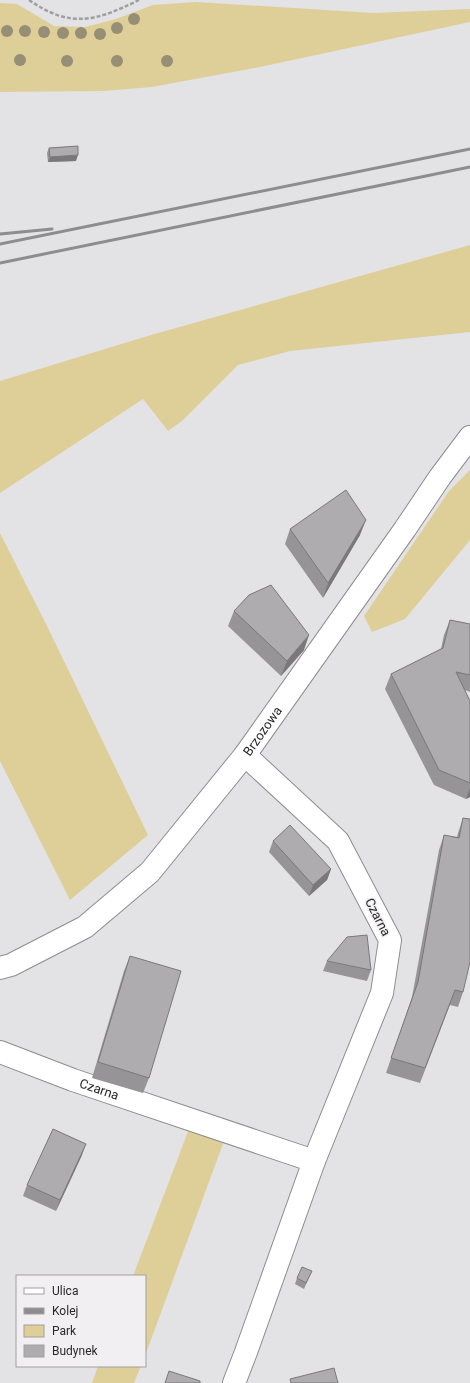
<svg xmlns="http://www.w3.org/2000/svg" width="470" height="1383" font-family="Roboto,sans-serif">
	<rect width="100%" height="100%" fill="#e3e2e5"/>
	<!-- green -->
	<path fill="#decf98" d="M 196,2 L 373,13 L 470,9 L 470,22 L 260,67 L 152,87 L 104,91 L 0,92 L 0,3 L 17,4 L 54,26 L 85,27 L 116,19 L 153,5 Z
		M 470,245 L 470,332 L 290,351 L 238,365 L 182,421 L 168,431 L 143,399 L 0,493 L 0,381 L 151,335 Z
		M 470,470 L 470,540 L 405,619 L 372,632 L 364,616 L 449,491 Z
		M 0,533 L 47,626 L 148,835 L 70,900 L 0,761 Z
		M 189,1129 L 224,1141 L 145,1356 L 145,1276 L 133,1276 Z
		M 98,1366 L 141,1366 L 134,1383 L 92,1383 Z"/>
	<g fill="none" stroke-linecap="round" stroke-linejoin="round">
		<defs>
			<g id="minor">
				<path id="s1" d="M 0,968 L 11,965 L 85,927 L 150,872 L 245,755 L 405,529 L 440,477 L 470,437"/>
				<path id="s2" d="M 0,1052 L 73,1080 L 314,1161"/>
				<path d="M 234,1383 L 246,1352 L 314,1161 L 382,993 L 390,940 L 338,841 L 245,755"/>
			</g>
		</defs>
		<!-- minor casing -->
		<use href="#minor" stroke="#8d8c8e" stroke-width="24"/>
		<!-- path -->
		<path stroke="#9f9ea0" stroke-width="2.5" stroke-dasharray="4 2" stroke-linecap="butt" d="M 29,0 C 71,29 96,21 139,0"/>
		<!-- minor -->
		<use href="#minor" stroke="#fff" stroke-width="22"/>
		<!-- rail -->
		<path stroke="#8d8d8f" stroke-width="3" d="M 0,234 L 52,229
			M 0,244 L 470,149
			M 0,263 L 470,167"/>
	</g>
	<!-- trees -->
	<g fill="#968f76">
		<circle cx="134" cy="19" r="6"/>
		<circle cx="117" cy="28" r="6"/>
		<circle cx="7" cy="31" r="6"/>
		<circle cx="25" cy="31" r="6"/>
		<circle cx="44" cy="32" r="6"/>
		<circle cx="63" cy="33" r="6"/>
		<circle cx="81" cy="33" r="6"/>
		<circle cx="100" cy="34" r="6"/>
		<circle cx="20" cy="60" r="6"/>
		<circle cx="67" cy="61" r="6"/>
		<circle cx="117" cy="61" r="6"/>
		<circle cx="167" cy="61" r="6"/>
	</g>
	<!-- wall -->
	<path fill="#969496" d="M 49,148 L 76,161 L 48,162 L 47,153 Z
		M 290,529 L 360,535 L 323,598 L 285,544 Z
		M 234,611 L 304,650 L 281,676 L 228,626 Z
		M 450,620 L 470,624 L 470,692 L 465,690 L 470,701 L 470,797 L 466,799 L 434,785 L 385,689 L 391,674 L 441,649 L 444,635 Z
		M 463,818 L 463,992 L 458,1007 L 450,1005 L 420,1083 L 386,1073 L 412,997 L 439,850 L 444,835 L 457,837 L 458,833 Z
		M 273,841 L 331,869 L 327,880 L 309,896 L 269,852 Z
		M 130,956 L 149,1078 L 143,1093 L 92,1078 L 124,971 Z
		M 327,961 L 371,970 L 367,981 L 323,971 Z
		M 82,1155 L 56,1211 L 23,1196 L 27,1185 Z
		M 312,1271 L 304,1289 L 295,1284 L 297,1278 Z"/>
	<!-- shaded-wall -->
	<path fill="#7a787a" d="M 78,155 L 76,161 L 48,162 L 50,157 Z
		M 366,520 L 360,535 L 323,598 L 328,583 Z
		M 309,635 L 304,650 L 281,676 L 287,661 Z
		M 470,788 L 470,797 L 466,799 Z
		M 331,869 L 327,880 L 309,896 L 313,885 Z
		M 86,1144 L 82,1155 L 56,1211 L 60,1200 Z"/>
	<!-- building -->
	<path fill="#aeacaf" stroke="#7a787a" d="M 78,146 L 78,155 L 50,157 L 49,148 Z
		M 346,490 L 366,520 L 328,583 L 290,529 Z
		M 271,585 L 309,635 L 287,661 L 234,611 L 249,595 Z
		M 450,620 L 470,624 L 470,675 L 456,672 L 470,701 L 470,783 L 439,770 L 391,674 L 443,648 Z
		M 463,818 L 470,819 L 470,962 L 463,992 L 455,990 L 425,1068 L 391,1058 L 418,982 L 444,835 L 459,838 Z
		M 290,825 L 331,869 L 313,885 L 273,841 Z
		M 367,935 L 371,970 L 327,961 L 347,937 Z
		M 130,956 L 181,971 L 149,1078 L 98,1062 Z
		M 53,1129 L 86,1144 L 60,1200 L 27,1185 Z
		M 302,1267 L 312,1271 L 306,1283 L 297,1278 Z
		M 334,1368 L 338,1383 L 291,1383 L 290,1379 Z
		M 169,1371 L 200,1381 L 200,1383 L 165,1383 Z"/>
	<g text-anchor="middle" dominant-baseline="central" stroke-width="3" stroke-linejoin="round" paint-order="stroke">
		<!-- street labels -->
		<g font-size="13" fill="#282829" stroke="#f1eff2">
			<text stroke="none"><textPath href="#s1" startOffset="360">Brzozowa</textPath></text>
			<text transform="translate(378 917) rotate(63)">Czarna</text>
			<text stroke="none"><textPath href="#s2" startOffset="106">Czarna</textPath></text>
		</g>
	</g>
	<!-- legend -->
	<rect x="16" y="1275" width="130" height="92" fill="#f1eff2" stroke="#a19fa2"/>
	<rect x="24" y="1288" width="20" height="6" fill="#ffffff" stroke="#a19fa2"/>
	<text x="52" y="1295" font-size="12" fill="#282829">Ulica</text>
	<rect x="24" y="1308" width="20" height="6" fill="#8d8d8f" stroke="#a19fa2"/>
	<text x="52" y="1315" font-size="12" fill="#282829">Kolej</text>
	<rect x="24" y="1325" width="20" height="12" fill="#decf98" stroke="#a19fa2"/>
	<text x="52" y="1335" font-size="12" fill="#282829">Park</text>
	<rect x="24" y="1345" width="20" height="12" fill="#aeacaf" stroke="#a19fa2"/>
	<text x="52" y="1355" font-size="12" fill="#282829">Budynek</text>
</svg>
